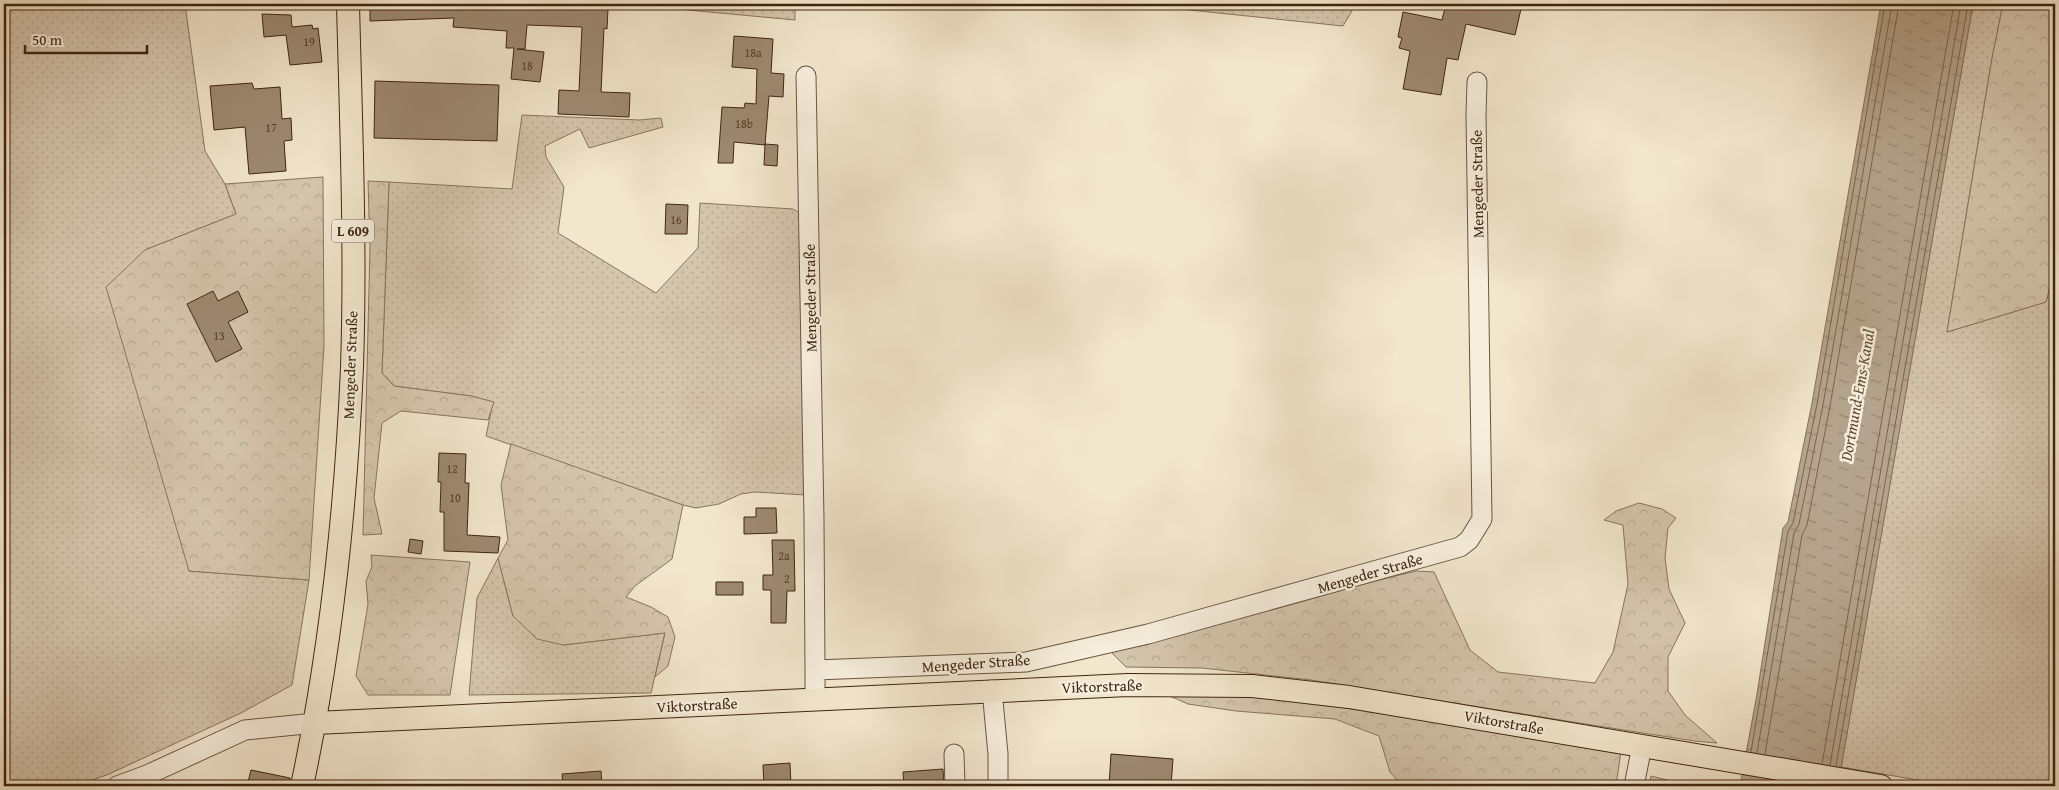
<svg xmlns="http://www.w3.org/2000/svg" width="2059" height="790" font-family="'Gentium Book Plus',serif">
	<defs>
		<pattern id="grass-dots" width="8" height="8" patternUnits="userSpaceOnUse" patternTransform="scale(1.25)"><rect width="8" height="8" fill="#d4c5ad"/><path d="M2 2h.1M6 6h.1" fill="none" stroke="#b7a994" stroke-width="1.8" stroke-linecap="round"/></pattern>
		<pattern id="forest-crowns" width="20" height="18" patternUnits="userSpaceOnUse" patternTransform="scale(1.25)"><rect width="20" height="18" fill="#d4c5ad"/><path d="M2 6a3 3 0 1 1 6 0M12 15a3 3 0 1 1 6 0" fill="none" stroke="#b7a994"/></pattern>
		<pattern id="water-ripples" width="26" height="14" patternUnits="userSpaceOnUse" patternTransform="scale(1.25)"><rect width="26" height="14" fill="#b5a48d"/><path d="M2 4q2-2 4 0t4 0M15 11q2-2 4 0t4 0" fill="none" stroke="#958572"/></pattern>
	</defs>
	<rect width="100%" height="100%" fill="#f2e6cd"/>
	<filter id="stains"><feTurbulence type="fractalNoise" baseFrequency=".004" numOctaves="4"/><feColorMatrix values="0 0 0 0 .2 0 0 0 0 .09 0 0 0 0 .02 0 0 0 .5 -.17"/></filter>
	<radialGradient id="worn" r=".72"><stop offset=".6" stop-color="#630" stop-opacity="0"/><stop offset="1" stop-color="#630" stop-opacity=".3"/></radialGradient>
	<!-- grass -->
	<path fill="url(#grass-dots)" stroke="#8a745e" d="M 4,4 L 185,4 L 205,151 L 225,184 L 236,214 L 145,250 L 189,571 L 309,580 L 292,685 L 241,713 L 109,774 L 76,786 L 4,786 Z
		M 633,4 L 795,4 L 795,20 L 634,5 Z
		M 1132,4 L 1356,4 L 1343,26 Z
		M 1973,4 L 2003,4 L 1991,64 L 1947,332 L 2046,302 L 2055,266 L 2055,786 L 1953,786 L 1841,767 Z
		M 522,115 L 640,120 L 661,118 L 663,127 L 589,148 L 580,129 L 545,146 L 546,157 L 564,187 L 558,233 L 656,293 L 698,248 L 700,203 L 793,209 L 800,213 L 806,495 L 755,492 L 741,494 L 719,504 L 696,508 L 683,505 L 486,436 L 493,402 L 471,396 L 394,386 L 382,373 L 389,182 L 512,189 Z
		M 498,558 L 513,616 L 563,645 L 665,633 L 651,693 L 469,695 L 477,598 Z"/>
	<!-- forest -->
	<path fill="url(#forest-crowns)" stroke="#8a745e" d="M 2003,4 L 2055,4 L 2055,266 L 2046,302 L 1947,332 L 1992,58 Z
		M 323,177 L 324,346 L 309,580 L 189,571 L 106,287 L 145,250 L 236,214 L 225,184 Z
		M 368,181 L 389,182 L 382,373 L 394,386 L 471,396 L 494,402 L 488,420 L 401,411 L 382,423 L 374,498 L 382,534 L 363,535 L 370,247 Z
		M 511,444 L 683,505 L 672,559 L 635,586 L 626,597 L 651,607 L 668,617 L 675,637 L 668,666 L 655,677 L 665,633 L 563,645 L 537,639 L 513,616 L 498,558 L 508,540 L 501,485 Z
		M 1639,503 L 1662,509 L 1676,518 L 1668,528 L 1665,558 L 1669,589 L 1685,623 L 1668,657 L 1668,691 L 1685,715 L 1717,743 L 1694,741 L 1579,723 L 1311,680 L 1202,668 L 1126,667 L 1111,652 L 1265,608 L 1416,571 L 1434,572 L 1470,650 L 1498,672 L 1595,683 L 1613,652 L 1628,584 L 1623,525 L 1604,520 L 1616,511 Z
		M 371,555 L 470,562 L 450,695 L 368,695 L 356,676 L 368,604 L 366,581 L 372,567 Z
		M 1250,693 L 1621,751 L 1616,786 L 1403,786 L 1390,772 L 1379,736 L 1335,719 L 1236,711 L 1188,704 L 1170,696 Z
		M 1651,776 L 1691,786 L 1692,786 L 1649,786 Z"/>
	<!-- water -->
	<path fill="url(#water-ripples)" stroke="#86715b" d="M 1881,4 L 1973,4 L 1838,786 L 1740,786 L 1757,694 L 1783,528 L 1788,522 L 1812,403 Z"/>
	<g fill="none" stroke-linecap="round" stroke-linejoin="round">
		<!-- shore -->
		<path stroke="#7a644e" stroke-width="1" d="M 1751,752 L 1788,531 L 1793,523 L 1817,404 L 1885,4
			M 1757,753 L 1794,533 L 1799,524 L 1823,405 L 1892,4
			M 1765,754 L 1802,535 L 1807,525 L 1830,406 L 1899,4
			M 1822,764 L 1954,4
			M 1830,765 L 1961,4
			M 1836,766 L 1968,4"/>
	</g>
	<!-- building -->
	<path fill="#9d8972" stroke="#402410" d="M 370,4 L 529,4 L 608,9 L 607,29 L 604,28 L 601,92 L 630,93 L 629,117 L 558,114 L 559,90 L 579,91 L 582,27 L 527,25 L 525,49 L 517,49 L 544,52 L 540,82 L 511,79 L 514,48 L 506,48 L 507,31 L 453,27 L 454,18 L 370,21 Z
		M 1446,4 L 1495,4 L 1521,9 L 1515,35 L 1466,24 L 1458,60 L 1447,58 L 1441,95 L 1403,89 L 1410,51 L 1399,48 L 1402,38 L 1398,37 L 1403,12 L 1442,20 Z
		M 262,14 L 291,15 L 292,27 L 312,25 L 313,29 L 318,28 L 322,62 L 290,65 L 286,35 L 264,37 Z
		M 734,36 L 773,39 L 771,73 L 784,74 L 783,97 L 769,96 L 765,145 L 734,142 L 733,163 L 718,163 L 722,107 L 744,108 L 745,103 L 756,104 L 757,69 L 732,67 Z
		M 375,81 L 499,85 L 497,141 L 374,138 Z
		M 252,83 L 254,89 L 280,87 L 282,119 L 291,118 L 292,140 L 284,141 L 286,171 L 249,174 L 245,127 L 214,130 L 210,86 Z
		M 765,144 L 778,145 L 777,166 L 764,165 Z
		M 666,204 L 688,205 L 687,234 L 665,234 Z
		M 213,291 L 218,301 L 238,291 L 248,312 L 228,322 L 242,349 L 216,362 L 187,304 Z
		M 439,453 L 466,454 L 465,483 L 469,483 L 467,535 L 500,537 L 498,553 L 444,551 L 444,512 L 440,512 L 441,482 L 438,482 Z
		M 756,508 L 776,508 L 777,533 L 744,534 L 744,517 L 756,517 Z
		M 410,539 L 423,541 L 421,554 L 408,552 Z
		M 772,540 L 794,540 L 795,591 L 787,591 L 786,623 L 771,623 L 771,590 L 763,590 L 763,575 L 773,575 Z
		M 716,582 L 743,582 L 743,595 L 716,595 Z
		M 1111,754 L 1173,759 L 1171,786 L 1109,786 Z
		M 790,763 L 791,786 L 764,786 L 763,765 Z
		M 943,769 L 944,786 L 904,786 L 903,772 Z
		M 251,770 L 290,778 L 289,786 L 247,786 Z
		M 601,771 L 602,786 L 563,786 L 562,774 Z"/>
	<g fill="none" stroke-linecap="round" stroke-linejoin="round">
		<defs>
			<path id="minor" d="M 806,76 L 814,519 L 815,670
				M 992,690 L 998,754 L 998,786
				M 815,699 L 815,670 L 1026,662 L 1148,634 L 1460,547 L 1469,540 L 1482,519 L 1476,115 L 1477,82
				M 954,754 L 955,786
				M 117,786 L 147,775 L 245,730 L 315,723
				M 1634,786 L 1642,746"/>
			<path id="major" d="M 315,723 L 1128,685 L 1252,686 L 1349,697 L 1881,786
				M 302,786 C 331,649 346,507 352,367 C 356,246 351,125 348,4"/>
		</defs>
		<!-- minor casing -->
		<use href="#minor" stroke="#6c543f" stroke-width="21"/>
		<!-- major casing -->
		<use href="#major" stroke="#402410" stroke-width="24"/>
		<!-- minor -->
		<use href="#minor" stroke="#f7efde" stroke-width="19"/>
		<!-- major -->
		<use href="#major" stroke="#f2e6cd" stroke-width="22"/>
	</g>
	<g text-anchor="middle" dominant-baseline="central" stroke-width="5" stroke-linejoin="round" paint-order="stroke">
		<!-- number labels -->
		<g font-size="12" fill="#573d28">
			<text x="309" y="41">19</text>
			<text x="753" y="52">18a</text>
			<text x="527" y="65">18</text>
			<text x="744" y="123">18b</text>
			<text x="271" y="127">17</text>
			<text x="676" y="219">16</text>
			<text x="219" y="335">13</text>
			<text x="452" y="468">12</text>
			<text x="455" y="497">10</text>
			<text x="784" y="555">2a</text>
			<text x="787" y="578">2</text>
		</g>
		<!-- shield labels -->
		<rect fill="#f7efde" stroke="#77614e" stroke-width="1" x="332" y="219.5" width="42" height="23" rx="4"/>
		<g font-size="14" font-weight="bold" fill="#402410">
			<text x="353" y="231">L 609</text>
		</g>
		<!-- street labels -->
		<g font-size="15" fill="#402410" stroke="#f7efde">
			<text transform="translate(1477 184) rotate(-91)">Mengeder Straße</text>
			<text transform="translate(810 298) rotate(-91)">Mengeder Straße</text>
			<text transform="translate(350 365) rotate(-88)">Mengeder Straße</text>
			<text transform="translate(1370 573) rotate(-16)">Mengeder Straße</text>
			<text transform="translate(976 663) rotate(-4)">Mengeder Straße</text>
			<text transform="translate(1102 686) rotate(-2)">Viktorstraße</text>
			<text transform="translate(697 705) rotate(-3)">Viktorstraße</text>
			<text transform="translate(1504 722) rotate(10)">Viktorstraße</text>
		</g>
		<!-- water labels -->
		<g font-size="16" font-style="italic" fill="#634a36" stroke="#f7efde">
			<text transform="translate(1857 395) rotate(-80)">Dortmund-Ems-Kanal</text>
		</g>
	</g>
	<!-- margin -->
	<rect width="2059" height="790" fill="none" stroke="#f2e6cd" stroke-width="20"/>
	<rect x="5" y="5" width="2049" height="780" fill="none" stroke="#402410" stroke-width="2.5"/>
	<rect x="10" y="10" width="2039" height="770" fill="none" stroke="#402410"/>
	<!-- scale -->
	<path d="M25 45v8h122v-8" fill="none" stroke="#402410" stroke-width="2.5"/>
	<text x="32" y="45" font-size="15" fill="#402410" stroke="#f7efde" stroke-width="4" paint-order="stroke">50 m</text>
	<rect width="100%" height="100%" filter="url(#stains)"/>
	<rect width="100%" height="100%" fill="url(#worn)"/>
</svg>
